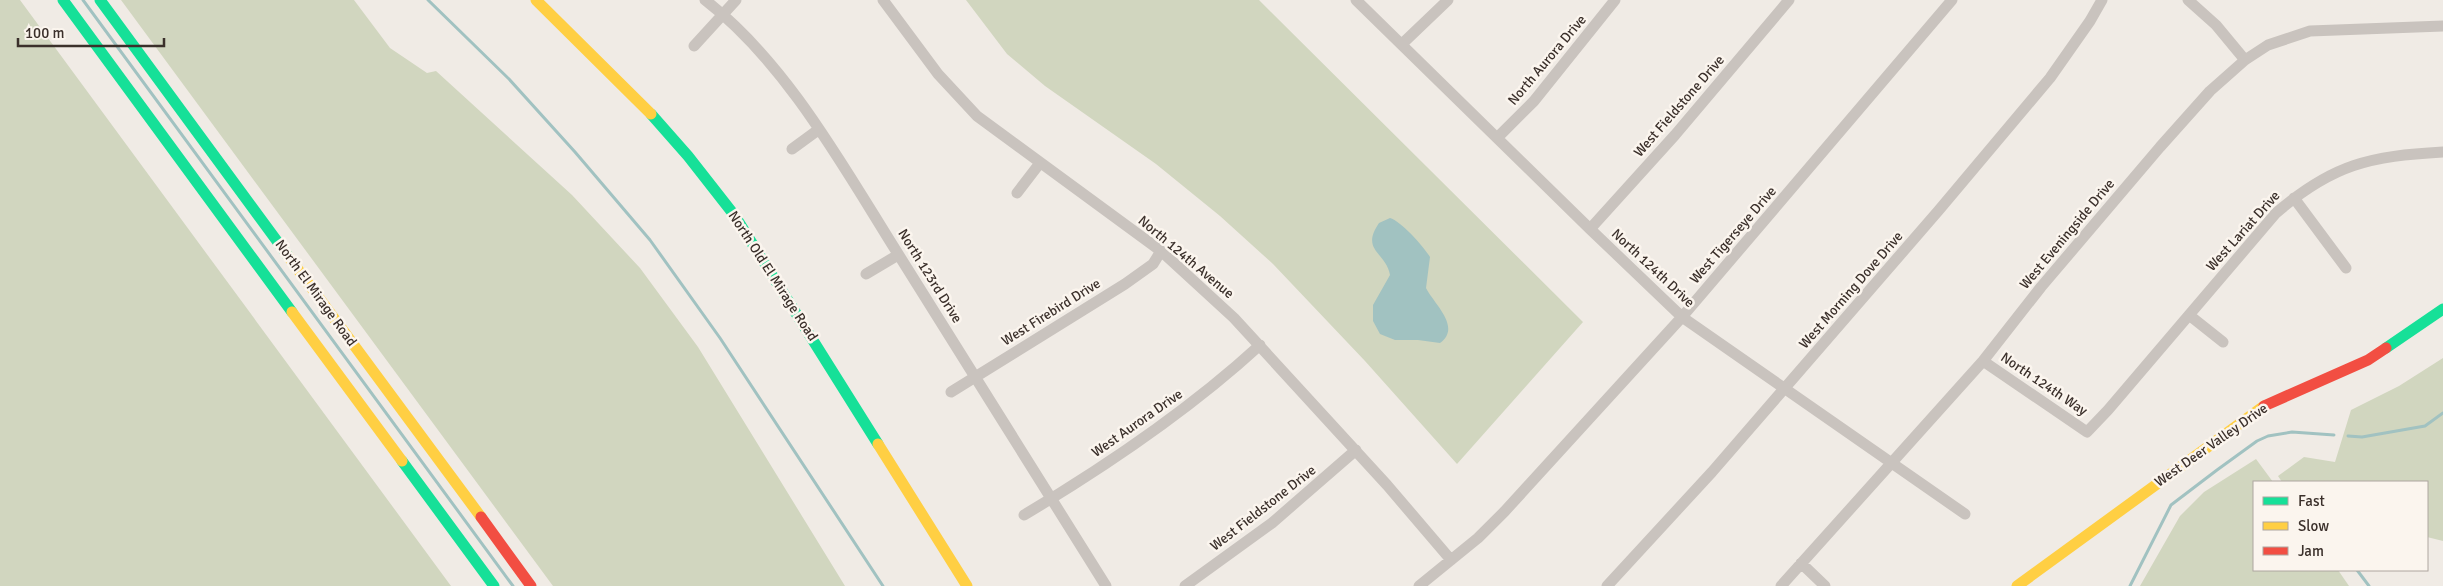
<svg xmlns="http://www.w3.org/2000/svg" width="2443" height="586" font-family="Signika,sans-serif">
	<rect width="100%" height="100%" fill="#f0ebe5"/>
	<!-- green -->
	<path fill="#d1d6bf" d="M 0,0 L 20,0 L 451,586 L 0,586 Z
		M 121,0 L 354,0 L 390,48 L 427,73 L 436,71 L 572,195 L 640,268 L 698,347 L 845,586 L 553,586 Z
		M 966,0 L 1259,0 L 1583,322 L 1457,464 L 1365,361 L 1273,264 L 1220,216 L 1156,164 L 1045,86 L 1007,54 Z
		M 2443,358 L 2443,541 L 2427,537 L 2427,482 L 2282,482 L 2278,476 L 2304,457 L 2335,462 L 2351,410 L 2399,386 Z
		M 2256,459 L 2273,482 L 2254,482 L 2254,570 L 2338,570 L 2349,586 L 2140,586 L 2180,516 L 2204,492 Z"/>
	<!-- water -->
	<path fill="#a1c2c1" d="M 1390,218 C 1401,221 1424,247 1430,257 L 1426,288 C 1434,304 1462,327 1440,343 L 1418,340 L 1395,340 L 1380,334 L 1373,321 L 1373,305 L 1390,275 C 1386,252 1360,251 1379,223 Z"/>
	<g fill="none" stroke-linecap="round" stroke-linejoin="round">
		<!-- stream -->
		<path stroke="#a1c2c1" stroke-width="3" d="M 83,0 L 513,586
			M 428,0 L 509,79 L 575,152 L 650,240 L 720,338 L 883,586
			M 2348,436 L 2362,437 L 2425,426 L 2443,413
			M 2357,570 L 2369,586
			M 2130,586 L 2171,505 L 2217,470 L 2257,441 L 2268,436 L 2292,432 L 2334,435"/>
		<!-- street -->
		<path stroke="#c9c3be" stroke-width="11" d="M 705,0 C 788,64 845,170 900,257 C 968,367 1038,476 1106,586
			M 883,0 L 938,74 L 977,116 L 1161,251 L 1234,318 L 1387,485 L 1451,560
			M 1356,0 L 1590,229 L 1682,317 L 1965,514
			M 2188,0 L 2216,25 L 2245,60
			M 1402,44 L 1448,0
			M 694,46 L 736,0
			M 1498,137 L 1534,101 L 1615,0
			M 792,149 L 818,130
			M 1017,193 L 1040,163
			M 2294,198 L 2346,268
			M 1590,229 L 1675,135 L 1789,0
			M 866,274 L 898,255
			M 2189,315 L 2223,342
			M 1983,361 L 2087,432 L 2108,410 L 2276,213 C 2333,164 2370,156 2443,152
			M 951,392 L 1125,284 L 1153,264 L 1161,251
			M 1024,515 C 1108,465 1188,411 1260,345
			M 1801,563 L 1825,586
			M 1185,586 L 1272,523 L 1356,450
			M 1419,586 L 1478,538 L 1505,511 L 1682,317 L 1952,0
			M 1607,586 L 1712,472 L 1939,210 L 2050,78 L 2090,21 L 2102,0
			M 1781,586 L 1983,361 L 2041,287 L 2160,147 L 2210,91 L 2245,60 L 2268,45 L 2310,31 L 2443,26"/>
		<!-- fast -->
		<path stroke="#16e098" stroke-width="11" d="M 63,0 L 292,312
			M 100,0 L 288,256
			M 651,114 L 688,156 L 735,216 L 878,444
			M 2386,348 L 2443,309
			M 402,461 L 494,586"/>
		<!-- slow -->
		<path stroke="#ffcf43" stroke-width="11" d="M 536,0 L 651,114
			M 288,256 L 481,517
			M 292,312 L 402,461
			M 878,444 L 967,586
			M 2017,586 L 2264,406"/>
		<!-- jam -->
		<path stroke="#f24e42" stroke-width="11" d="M 2264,406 L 2368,360 L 2386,348
			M 481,517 L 531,586"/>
	</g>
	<g text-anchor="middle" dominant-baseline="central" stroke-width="5" stroke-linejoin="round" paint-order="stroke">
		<!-- street labels -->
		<g font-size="14" fill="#3b302b" stroke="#fbf5ee">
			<text transform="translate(1547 60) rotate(-50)">North Aurora Drive</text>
			<text transform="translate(1679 106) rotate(-49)">West Fieldstone Drive</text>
			<text transform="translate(2243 231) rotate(-48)">West Lariat Drive</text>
			<text transform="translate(2067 234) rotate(-50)">West Eveningside Drive</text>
			<text transform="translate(1733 235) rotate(-49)">West Tigerseye Drive</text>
			<text transform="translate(1186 257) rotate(40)">North 124th Avenue</text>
			<text transform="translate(1653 268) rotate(43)">North 124th Drive</text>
			<text transform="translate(773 276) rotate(57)">North Old El Mirage Road</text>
			<text transform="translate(930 276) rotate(58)">North 123rd Drive</text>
			<text transform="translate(1851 290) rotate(-49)">West Morning Dove Drive</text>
			<text transform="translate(316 293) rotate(54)">North El Mirage Road</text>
			<text transform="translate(1051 312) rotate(-32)">West Firebird Drive</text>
			<text transform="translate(2044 384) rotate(34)">North 124th Way</text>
			<text transform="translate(1137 423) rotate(-35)">West Aurora Drive</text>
			<text transform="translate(2211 445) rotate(-35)">West Deer Valley Drive</text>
			<text transform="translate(1263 508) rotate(-38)">West Fieldstone Drive</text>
		</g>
	</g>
	<!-- legend -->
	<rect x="2253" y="481" width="175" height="90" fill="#fbf5ee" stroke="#aea6a0"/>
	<rect x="2263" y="497" width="25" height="8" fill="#16e098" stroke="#aea6a0"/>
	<text x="2298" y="506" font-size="15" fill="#3b302b">Fast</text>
	<rect x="2263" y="522" width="25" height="8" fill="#ffcf43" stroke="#aea6a0"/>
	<text x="2298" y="531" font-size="15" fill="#3b302b">Slow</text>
	<rect x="2263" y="547" width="25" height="8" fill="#f24e42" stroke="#aea6a0"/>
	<text x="2298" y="556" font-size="15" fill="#3b302b">Jam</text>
	<!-- scale -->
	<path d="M18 38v8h146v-8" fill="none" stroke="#3b302b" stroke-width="2.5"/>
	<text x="25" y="38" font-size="15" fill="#3b302b" stroke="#fbf5ee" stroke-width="4" paint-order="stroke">100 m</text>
</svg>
